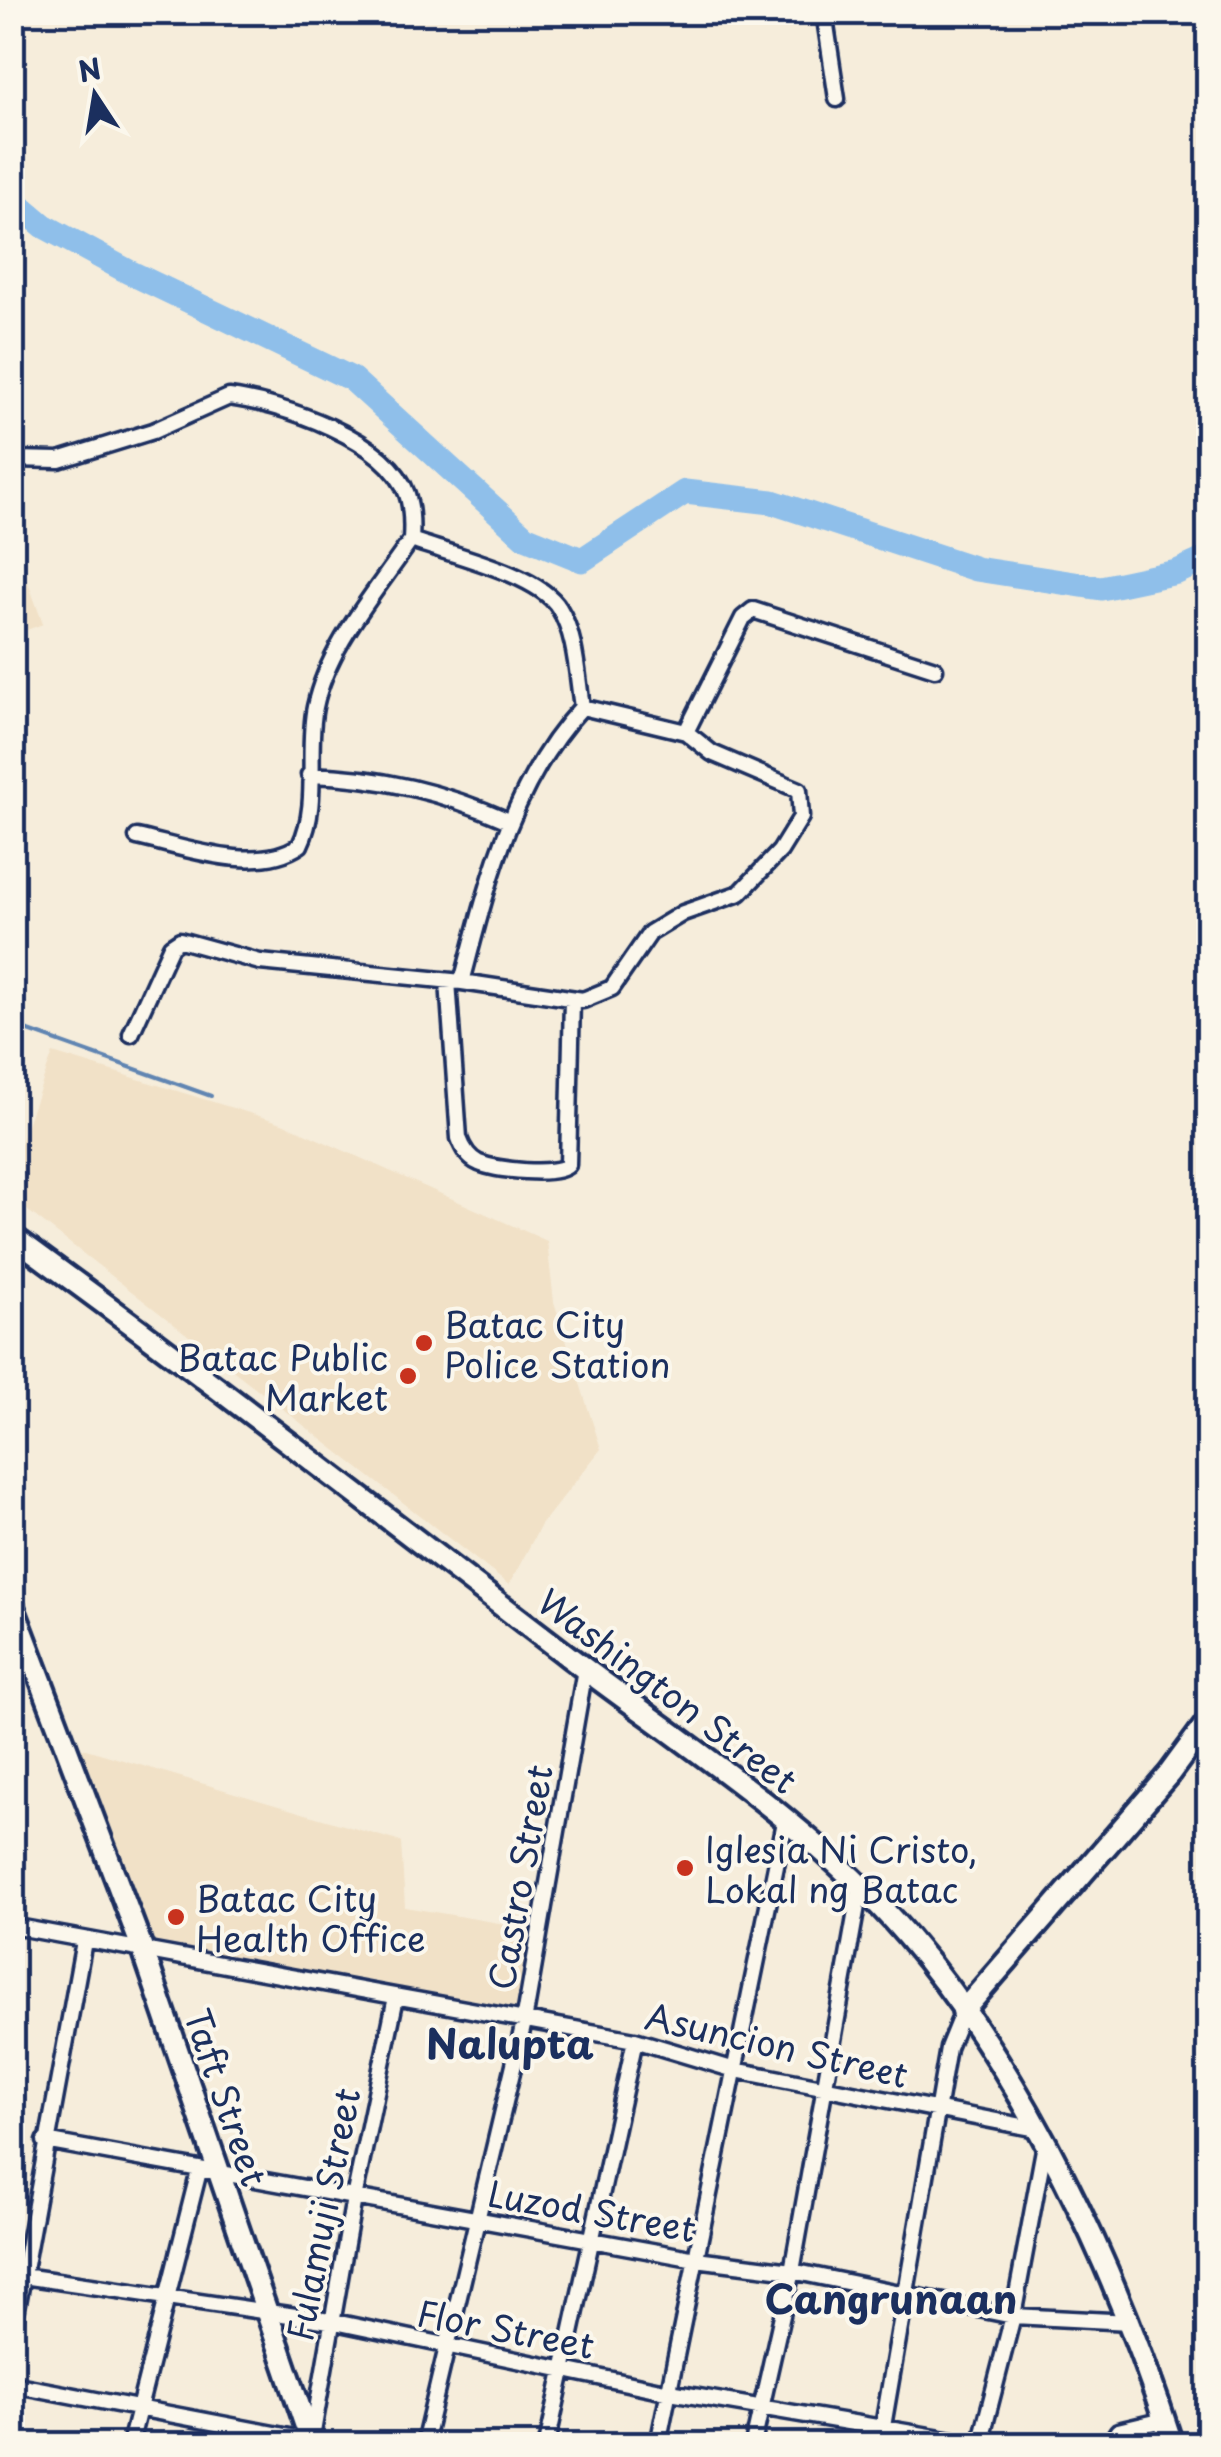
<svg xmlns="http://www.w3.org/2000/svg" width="1221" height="2457" font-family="'Playpen Sans',sans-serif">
	<rect width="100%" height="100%" fill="#f6eddb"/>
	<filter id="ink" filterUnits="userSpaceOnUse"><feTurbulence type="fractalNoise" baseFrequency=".01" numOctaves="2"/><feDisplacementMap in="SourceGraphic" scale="20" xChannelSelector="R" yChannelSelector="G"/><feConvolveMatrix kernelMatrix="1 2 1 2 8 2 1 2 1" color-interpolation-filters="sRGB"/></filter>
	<g filter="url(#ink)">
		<!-- built -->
		<path fill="#f1e1c7" d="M 13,540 L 43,624 L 13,635 L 12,635 Z
			M 53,1053 L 282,1123 L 547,1241 L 554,1302 L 601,1449 L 541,1525 L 509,1585 L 13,1199 L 13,1163 Z
			M 79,1747 L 401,1842 L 405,1907 L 535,1929 L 519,2009 L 149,1944 Z"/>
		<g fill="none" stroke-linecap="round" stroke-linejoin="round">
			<!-- stream -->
			<path stroke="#6185b2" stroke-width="4" d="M 12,1025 L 211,1096"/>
			<!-- river -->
			<path stroke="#8fbfea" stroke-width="25" d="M 12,199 L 44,226 L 129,272 L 352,379 L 525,537 L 582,560 L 685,492 L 772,502 L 976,569 L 1101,588 L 1177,572 L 1208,558"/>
			<defs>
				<path id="street" d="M 824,12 L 837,99
					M 12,459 L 59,460 L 153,431 L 229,397 C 282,404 387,438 407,494 C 412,509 412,525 411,540 C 376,592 328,645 315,707 C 306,750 320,805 300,845 C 257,875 183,847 137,837
					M 686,732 L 743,618 L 753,610 L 935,669
					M 309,775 C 381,777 443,792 509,821
					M 448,981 L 459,1138 C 463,1149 468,1158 479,1163 C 496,1170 557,1177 568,1165 L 572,1000
					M 462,982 C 488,884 511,783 582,707
					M 131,1034 L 171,946 L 180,940 L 260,962 L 462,982 L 583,1000 L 612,988 L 650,933 L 683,913 L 740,893 L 780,851 L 801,817 L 799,790 L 712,753 L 686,732 L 582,707 C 577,675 576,635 559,608 C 539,574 449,554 411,540
					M 12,1926 L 635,2040 L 735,2070 L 1037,2129
					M 45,2141 L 696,2259 L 792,2271 L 1013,2316 L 1130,2322
					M 23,2276 L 330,2321 L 670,2392 L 977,2444
					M 12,2336 L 84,1941
					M 12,2384 L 326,2444
					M 312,2438 L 354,2198 L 396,1997
					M 130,2444 L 199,2171
					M 424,2444 L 524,2022 L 585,1669
					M 547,2444 L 635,2040
					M 658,2444 L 786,1817
					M 753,2444 L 792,2271 L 860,1889
					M 880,2444 L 948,2048 L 963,2011
					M 980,2444 L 1013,2316 L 1045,2144
					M 1109,2444 L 1118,2431 L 1164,2420"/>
				<path id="secondary" d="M 12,1236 C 201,1373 384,1516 569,1657 C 685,1745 811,1824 907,1936 C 1026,2074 1117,2272 1172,2444
					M 12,1604 L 144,1953 L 312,2444
					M 963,2011 L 1169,1774 L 1208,1721"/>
			</defs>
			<!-- street casing -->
			<use href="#street" stroke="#1b2f5e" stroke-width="21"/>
			<!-- secondary casing -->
			<use href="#secondary" stroke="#1b2f5e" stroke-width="28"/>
			<!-- street -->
			<use href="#street" stroke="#fbf7ec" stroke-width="14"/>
			<!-- secondary -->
			<use href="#secondary" stroke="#fbf7ec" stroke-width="20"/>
		</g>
	</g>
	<!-- markers -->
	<g fill="#c8321e" stroke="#fbf7ec" stroke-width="4">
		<circle cx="424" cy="1343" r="10"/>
		<circle cx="408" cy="1376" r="10"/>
		<circle cx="685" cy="1868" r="10"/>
		<circle cx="176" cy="1917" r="10"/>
	</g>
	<g text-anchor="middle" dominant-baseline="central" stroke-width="8" stroke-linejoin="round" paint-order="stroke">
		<!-- poi labels -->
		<g font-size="35" fill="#1b2f5e" stroke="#fbf7ec" text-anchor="start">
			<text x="444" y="1323">Batac City<tspan x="444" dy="40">Police Station</tspan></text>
			<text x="388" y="1356" text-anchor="end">Batac Public<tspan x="388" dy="40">Market</tspan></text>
			<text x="705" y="1848">Iglesia Ni Cristo,<tspan x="705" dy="40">Lokal ng Batac</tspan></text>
			<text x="196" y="1897">Batac City<tspan x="196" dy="40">Health Office</tspan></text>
		</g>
		<!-- street labels -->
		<g font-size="35" fill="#1b2f5e" stroke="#fbf7ec">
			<text transform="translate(668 1690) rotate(37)">Washington Street</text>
			<text transform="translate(519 1877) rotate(-80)">Castro Street</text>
			<text transform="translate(777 2044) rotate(13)">Asuncion Street</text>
			<text transform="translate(227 2097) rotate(71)">Taft Street</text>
			<text transform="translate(592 2210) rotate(10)">Luzod Street</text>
			<text transform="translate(322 2214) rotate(-79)">Fulamuji Street</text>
			<text transform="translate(506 2328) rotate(11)">Flor Street</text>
		</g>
		<!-- quarter labels -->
		<g font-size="40" font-weight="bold" fill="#1b2f5e" stroke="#fbf7ec">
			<text x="510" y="2042">Nalupta</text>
			<text x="891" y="2297">Cangrunaan</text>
		</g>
	</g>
	<!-- margin -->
	<rect width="1221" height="2457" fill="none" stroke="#fbf7ec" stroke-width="50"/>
	<rect x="25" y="25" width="1171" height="2407" fill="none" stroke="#1b2f5e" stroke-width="4" filter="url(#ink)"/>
	<!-- north arrow -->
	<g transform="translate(95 95) rotate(348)" stroke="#fbf7ec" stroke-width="8" paint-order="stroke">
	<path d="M0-8L18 38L0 25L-18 38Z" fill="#1b2f5e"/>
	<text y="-15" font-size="28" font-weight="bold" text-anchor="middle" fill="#1b2f5e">N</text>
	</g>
</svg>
